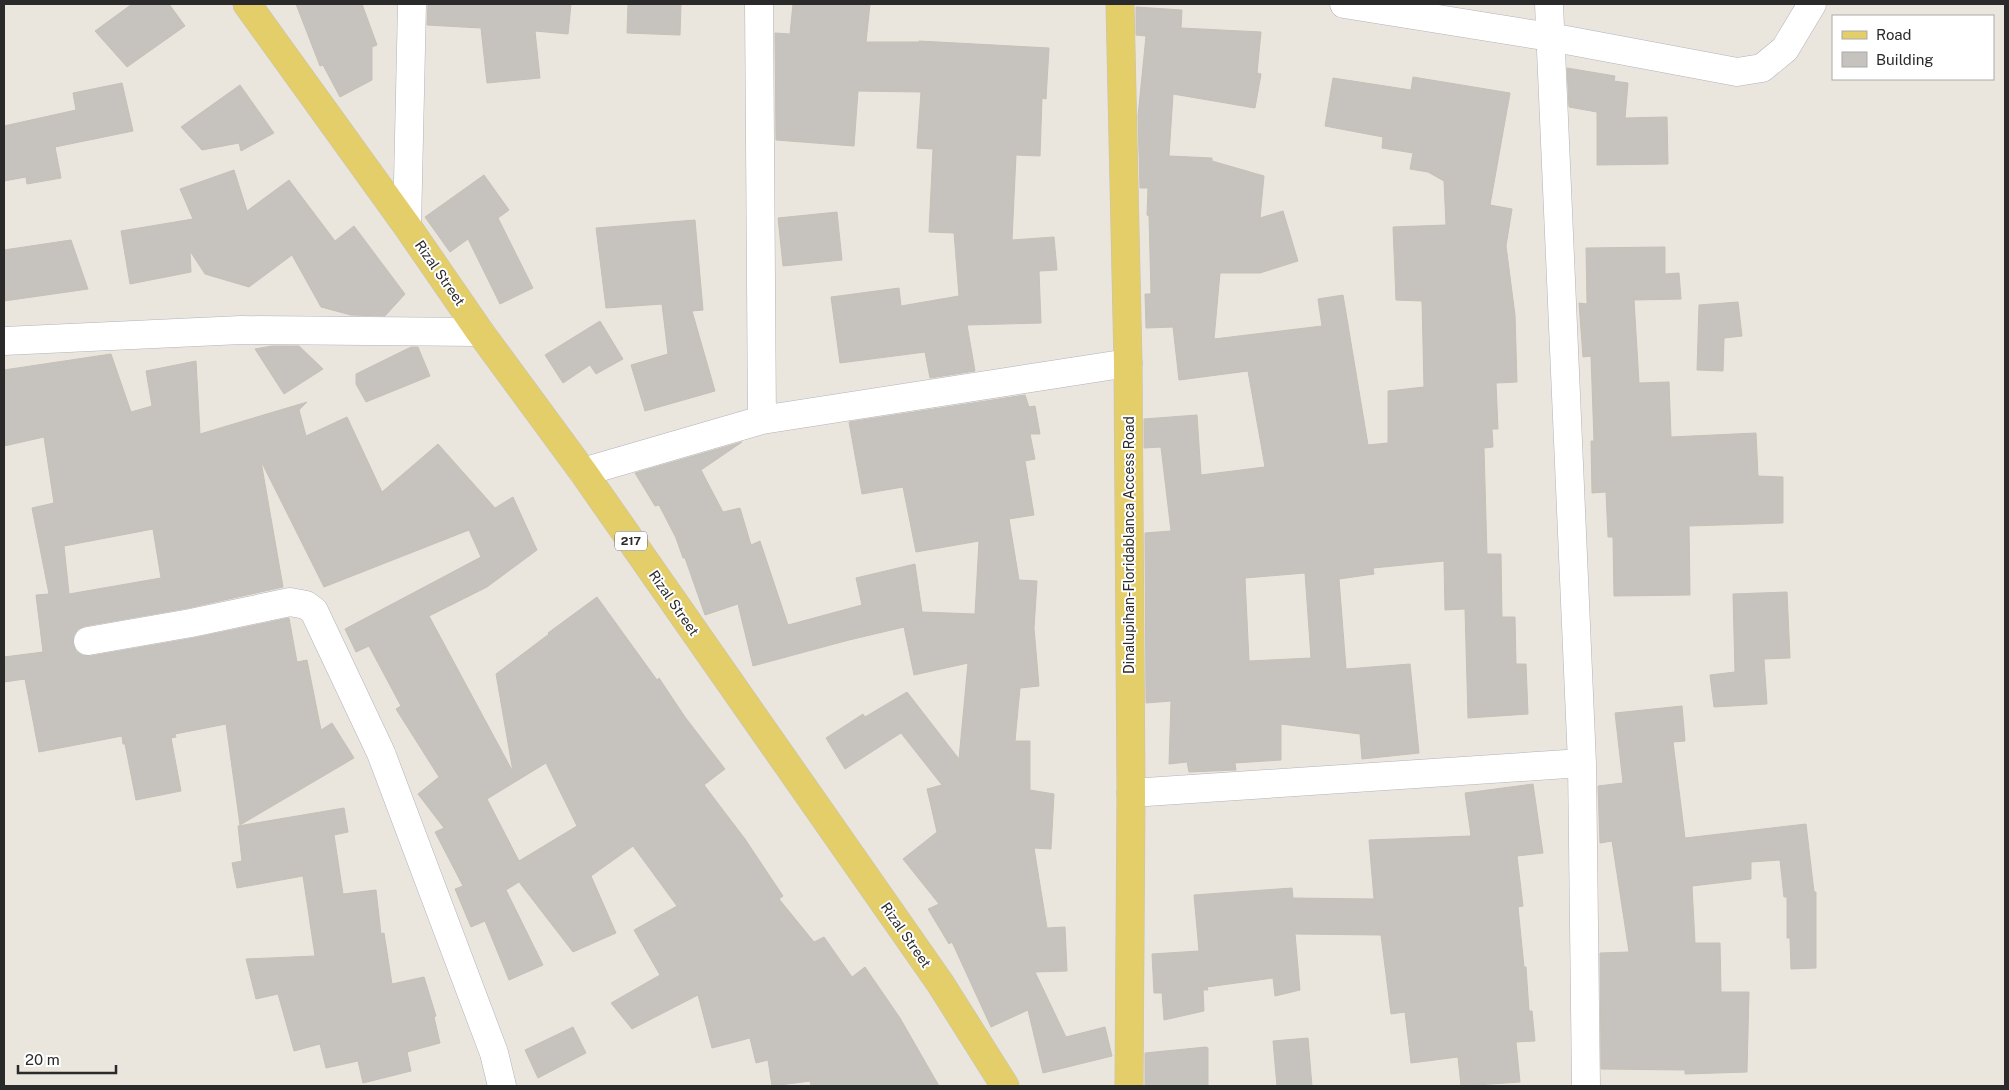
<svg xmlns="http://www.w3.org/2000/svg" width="2009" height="1090" font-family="'Public Sans',sans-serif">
	<rect width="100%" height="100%" fill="#ebe6dd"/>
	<!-- building -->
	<path fill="#c6c2bd" stroke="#c6c1b7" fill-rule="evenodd" d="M 132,4 L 169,4 L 185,26 L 127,67 L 95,31 Z
		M 296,4 L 362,4 L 377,45 L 372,47 L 372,80 L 340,97 L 323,65 L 320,66 Z
		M 428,4 L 571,4 L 568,34 L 535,31 L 540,78 L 487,83 L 481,28 L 427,25 Z
		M 628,4 L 681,4 L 680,35 L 627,33 Z
		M 793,4 L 870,4 L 866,42 L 919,42 L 919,41 L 1049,48 L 1046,99 L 1042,98 L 1040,156 L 1016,155 L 1012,240 L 1054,237 L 1057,270 L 1039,271 L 1041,323 L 967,325 L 975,371 L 930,378 L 925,352 L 840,363 L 831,297 L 899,288 L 901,306 L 959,296 L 954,233 L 929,232 L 933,149 L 917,148 L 921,92 L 858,91 L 854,146 L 776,140 L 775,33 L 790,34 Z
		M 1136,7 L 1182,10 L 1181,28 L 1261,32 L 1257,73 L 1261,74 L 1255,108 L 1173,94 L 1169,156 L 1212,158 L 1212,161 L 1264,176 L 1260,218 L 1283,211 L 1298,261 L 1260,273 L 1220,273 L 1214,339 L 1322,326 L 1318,299 L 1343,295 L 1368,445 L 1388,443 L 1388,391 L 1424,387 L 1422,301 L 1396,300 L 1393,227 L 1446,225 L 1444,181 L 1428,172 L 1410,169 L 1413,153 L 1382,148 L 1383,137 L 1325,126 L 1333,78 L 1411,90 L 1413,77 L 1510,93 L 1490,205 L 1512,209 L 1506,246 L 1515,315 L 1517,382 L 1496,383 L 1498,429 L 1492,429 L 1493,447 L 1484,448 L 1487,554 L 1501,554 L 1502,617 L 1515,617 L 1516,664 L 1526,664 L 1528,714 L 1468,718 L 1465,609 L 1445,610 L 1444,561 L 1373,568 L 1374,574 L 1339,579 L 1346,669 L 1410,664 L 1419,753 L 1362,759 L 1360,734 L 1281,724 L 1281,760 L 1235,763 L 1236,770 L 1189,772 L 1187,762 L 1169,764 L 1171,701 L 1146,703 L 1145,533 L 1171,531 L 1161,447 L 1144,448 L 1144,419 L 1197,415 L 1201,475 L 1265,467 L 1248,371 L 1179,380 L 1173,327 L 1146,328 L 1145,294 L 1151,294 L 1149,216 L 1147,215 L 1148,188 L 1140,188 L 1138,116 L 1146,36 L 1136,35 ZM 1305,573 L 1311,658 L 1249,661 L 1245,578 Z
		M 1567,68 L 1615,76 L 1614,81 L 1628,83 L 1625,118 L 1667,117 L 1668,164 L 1597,165 L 1597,112 L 1569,107 Z
		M 122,83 L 133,131 L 55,147 L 61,178 L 27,184 L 26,177 L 4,181 L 4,126 L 76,110 L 73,93 Z
		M 240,85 L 274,133 L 241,151 L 239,143 L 202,150 L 181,127 Z
		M 234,170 L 247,211 L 289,180 L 335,241 L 354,226 L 405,294 L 385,316 L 351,315 L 321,307 L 292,255 L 249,287 L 205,274 L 190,251 L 191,272 L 130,284 L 121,231 L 193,219 L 180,189 Z
		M 484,175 L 509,210 L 498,218 L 533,288 L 500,304 L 468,239 L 450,252 L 425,217 Z
		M 837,212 L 842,260 L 783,266 L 778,218 Z
		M 695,220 L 703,310 L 692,311 L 715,391 L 645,411 L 631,365 L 668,354 L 662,304 L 606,308 L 596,228 Z
		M 71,240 L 88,289 L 4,301 L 4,250 Z
		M 1665,247 L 1665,274 L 1679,273 L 1681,299 L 1634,300 L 1639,383 L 1669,382 L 1671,437 L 1756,433 L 1758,476 L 1783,477 L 1783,523 L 1689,526 L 1690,595 L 1614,596 L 1613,537 L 1608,537 L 1606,492 L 1592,493 L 1591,441 L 1594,441 L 1591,356 L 1583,357 L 1579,303 L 1587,304 L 1586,248 Z
		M 1738,302 L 1742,336 L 1724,338 L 1723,371 L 1697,370 L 1699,305 Z
		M 600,321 L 623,359 L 596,374 L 590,365 L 563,383 L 545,355 Z
		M 272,346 L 299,346 L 323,369 L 284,394 L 255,349 Z
		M 411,347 L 418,347 L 430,376 L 366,402 L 356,384 L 356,374 Z
		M 111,354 L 131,412 L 152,406 L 146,371 L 196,361 L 200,434 L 307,402 L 299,410 L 306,436 L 347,417 L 382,492 L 438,444 L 495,508 L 513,497 L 537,550 L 487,587 L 429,616 L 513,772 L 496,674 L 549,634 L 548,633 L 597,597 L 657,680 L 659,678 L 685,717 L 725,769 L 704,785 L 745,839 L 783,896 L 779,899 L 814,942 L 824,937 L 852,977 L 865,967 L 900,1018 L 939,1086 L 811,1086 L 810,1081 L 772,1086 L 768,1060 L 756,1063 L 750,1038 L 712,1048 L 698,995 L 632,1029 L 611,1003 L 660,975 L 634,930 L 677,906 L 633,846 L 591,876 L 616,933 L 573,952 L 519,882 L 506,890 L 543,965 L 509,980 L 485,921 L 471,927 L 455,889 L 463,886 L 435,832 L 444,828 L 418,794 L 439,777 L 396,709 L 401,706 L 369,646 L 356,652 L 345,629 L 481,557 L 469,530 L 324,587 L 261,461 L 283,587 L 188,608 L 85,626 L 78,629 L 74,635 L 73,643 L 76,651 L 82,655 L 91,656 L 194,638 L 289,618 L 297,662 L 307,660 L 321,730 L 332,723 L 354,758 L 240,825 L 226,724 L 175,734 L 176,737 L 171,738 L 181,791 L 136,800 L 125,744 L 123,744 L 122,736 L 39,752 L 25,679 L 4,682 L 4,657 L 43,652 L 36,595 L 49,594 L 32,508 L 54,503 L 44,437 L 4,446 L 4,370 ZM 153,529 L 161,578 L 69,594 L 64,546 ZM 546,763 L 577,826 L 519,861 L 487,799 Z
		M 1025,395 L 1029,407 L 1035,406 L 1040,434 L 1030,434 L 1035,459 L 1025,461 L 1034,515 L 1009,519 L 1019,580 L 1037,581 L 1034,628 L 1039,686 L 1020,688 L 1015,741 L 1030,741 L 1030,790 L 1054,794 L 1051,849 L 1034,848 L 1047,928 L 1065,927 L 1067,971 L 1035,972 L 1066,1037 L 1105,1027 L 1112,1056 L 1043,1073 L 1028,1010 L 991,1027 L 952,942 L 949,944 L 928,909 L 939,904 L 903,859 L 937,832 L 927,789 L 942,785 L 901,733 L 845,769 L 826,738 L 863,714 L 865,717 L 907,692 L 959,759 L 968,663 L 914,675 L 904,627 L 849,640 L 753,666 L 738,604 L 705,615 L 685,558 L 683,558 L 676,538 L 659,505 L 655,506 L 635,473 L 742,442 L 701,470 L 723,512 L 740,508 L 751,545 L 760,541 L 788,625 L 862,605 L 856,578 L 915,564 L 922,612 L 975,614 L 979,541 L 916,552 L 903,487 L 862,494 L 849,422 Z
		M 1787,592 L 1790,658 L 1764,659 L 1767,704 L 1714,707 L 1710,675 L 1735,672 L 1733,594 Z
		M 1682,706 L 1685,741 L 1673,742 L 1685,838 L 1806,824 L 1814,892 L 1816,892 L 1816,968 L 1791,969 L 1790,938 L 1787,938 L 1787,897 L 1784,897 L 1780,860 L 1751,862 L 1751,879 L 1692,886 L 1695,943 L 1720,943 L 1721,992 L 1749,992 L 1747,1072 L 1685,1074 L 1685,1070 L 1601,1069 L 1600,953 L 1629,952 L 1612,841 L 1600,843 L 1598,786 L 1623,783 L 1615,713 Z
		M 1533,784 L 1543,853 L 1517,856 L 1523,906 L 1518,907 L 1524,967 L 1526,967 L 1529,1011 L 1532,1011 L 1535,1041 L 1516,1042 L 1520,1082 L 1461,1086 L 1458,1057 L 1411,1063 L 1405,1012 L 1391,1014 L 1381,935 L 1295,934 L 1300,990 L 1275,996 L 1273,978 L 1207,987 L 1208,990 L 1203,990 L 1204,1011 L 1164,1020 L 1162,993 L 1154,993 L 1152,954 L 1199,951 L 1194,895 L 1292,888 L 1293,898 L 1374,899 L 1369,840 L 1471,836 L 1465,793 Z
		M 344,808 L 348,832 L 334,835 L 343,894 L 376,890 L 381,934 L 384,933 L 392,984 L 424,977 L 436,1016 L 434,1017 L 440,1043 L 407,1052 L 411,1071 L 363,1083 L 358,1061 L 326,1068 L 320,1044 L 294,1051 L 278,994 L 256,999 L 246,959 L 315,956 L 303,876 L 237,888 L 232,863 L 242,861 L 238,826 Z
		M 573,1027 L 586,1053 L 538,1078 L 525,1050 Z
		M 1308,1038 L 1312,1086 L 1277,1086 L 1273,1041 Z
		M 1206,1047 L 1208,1048 L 1208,1086 L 1145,1086 L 1145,1053 Z"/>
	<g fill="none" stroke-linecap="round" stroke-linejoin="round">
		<defs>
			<path id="minor" d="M 759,4 L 762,420
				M 1344,4 L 1550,37 L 1737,72 L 1762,68 L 1785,49 L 1812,4
				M 1549,4 L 1582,763 L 1586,1086
				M 407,226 L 412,4
				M 4,341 L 241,330 L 480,332
				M 583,472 L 762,420 L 1128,363
				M 88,641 L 191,623 L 290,602 L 306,605 L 314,611 L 381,753 L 494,1053 L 502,1086
				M 1131,793 L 1582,763"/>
			<path id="major" d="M 247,4 L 407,226 L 480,332 L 583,472 L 940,983 L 1005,1086
				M 1120,4 L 1128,363 L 1131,793 L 1129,1086"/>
		</defs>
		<!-- minor casing -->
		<use href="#minor" stroke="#b1b2bc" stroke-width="29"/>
		<!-- major casing -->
		<use href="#major" stroke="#c3c3c3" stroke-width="29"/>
		<!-- minor -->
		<use href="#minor" stroke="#fff" stroke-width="28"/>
		<!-- major -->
		<use href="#major" stroke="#e3ce6a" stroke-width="28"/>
	</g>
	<g text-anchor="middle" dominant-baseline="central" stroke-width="4" stroke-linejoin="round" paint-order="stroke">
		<!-- shield labels -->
		<rect fill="#fff" stroke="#6a6a6a" stroke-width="1" x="615" y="531.5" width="32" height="19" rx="4"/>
		<g font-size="12" font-weight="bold" fill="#2a2a2a">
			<text x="631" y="541">217</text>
		</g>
		<!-- street labels -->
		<g font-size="14" fill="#2a2a2a" stroke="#fff">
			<text transform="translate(440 273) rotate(55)">Rizal Street</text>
			<text transform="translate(1129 545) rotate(-90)">Dinalupihan-Floridablanca Access Road</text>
			<text transform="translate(674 603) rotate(55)">Rizal Street</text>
			<text transform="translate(906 935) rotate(55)">Rizal Street</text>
		</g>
	</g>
	<!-- border -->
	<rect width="2009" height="1090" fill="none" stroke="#2a2a2a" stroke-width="10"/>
	<!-- legend -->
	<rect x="1832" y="15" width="162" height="65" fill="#ffffff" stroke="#aaaaaa"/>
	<rect x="1842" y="31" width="25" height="8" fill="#e3ce6a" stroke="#aaaaaa"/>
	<text x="1876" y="40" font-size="15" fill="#2a2a2a">Road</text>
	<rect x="1842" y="52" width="25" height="15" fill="#c6c2bd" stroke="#aaaaaa"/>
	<text x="1876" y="65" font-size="15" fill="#2a2a2a">Building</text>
	<!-- scale -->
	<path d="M18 1065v8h98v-8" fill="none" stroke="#2a2a2a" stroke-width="2.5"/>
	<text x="25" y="1065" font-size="15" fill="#2a2a2a" stroke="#ffffff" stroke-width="4" paint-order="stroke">20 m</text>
</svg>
